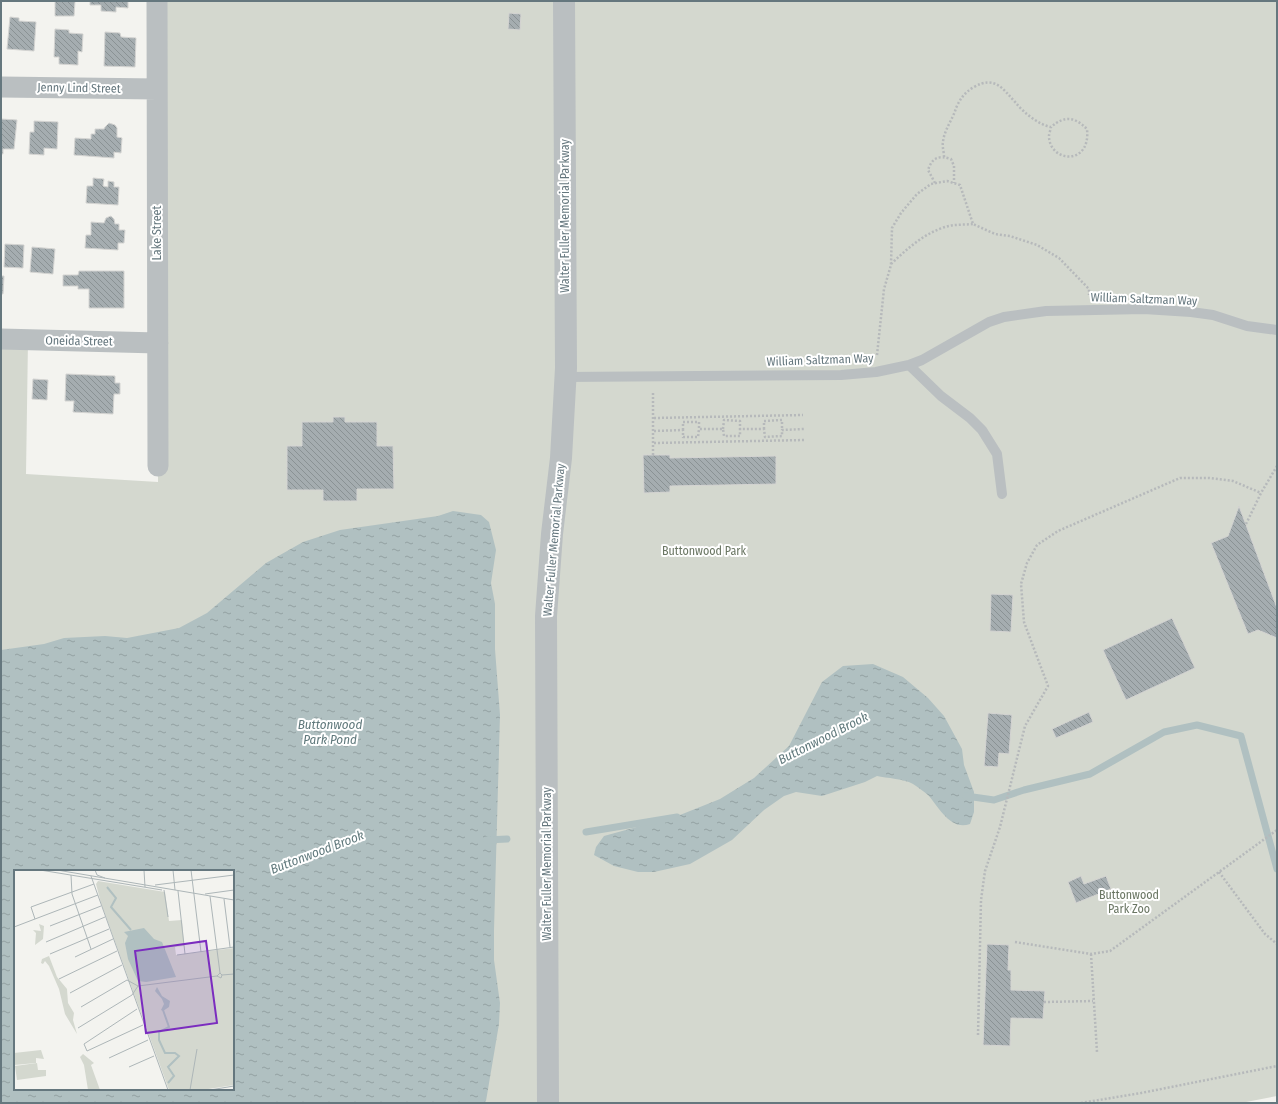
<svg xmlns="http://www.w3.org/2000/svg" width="1278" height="1104" font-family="'Fira Sans Condensed',sans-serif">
	<defs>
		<pattern id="water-ripples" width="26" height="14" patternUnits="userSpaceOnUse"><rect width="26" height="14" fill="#b0c0c1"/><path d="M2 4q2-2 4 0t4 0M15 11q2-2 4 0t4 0" fill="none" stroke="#93a1a2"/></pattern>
		<pattern id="building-back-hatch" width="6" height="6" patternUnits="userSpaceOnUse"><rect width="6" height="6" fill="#a5adb0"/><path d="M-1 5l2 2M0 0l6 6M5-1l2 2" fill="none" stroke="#8a9294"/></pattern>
	</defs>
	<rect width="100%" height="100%" fill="#f3f3ef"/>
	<!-- green -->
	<path fill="#d4d8cf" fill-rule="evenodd" d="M 167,1 L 1277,1 L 1277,1096 L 1241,1103 L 1,1103 L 1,339 L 28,340 L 26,474 L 158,482 L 158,343 ZM 15,871 L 233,871 L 233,1089 L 15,1089 Z"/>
	<!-- water -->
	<path fill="url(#water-ripples)" fill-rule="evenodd" d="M 453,511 L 481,515 L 489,522 L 496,550 L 491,583 L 495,604 L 495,649 L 500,715 L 494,931 L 494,960 L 500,1003 L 499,1024 L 486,1101 L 484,1103 L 1,1103 L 1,650 L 44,644 L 64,638 L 105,636 L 127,638 L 179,628 L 207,613 L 266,563 L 303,542 L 340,530 L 438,516 ZM 15,871 L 233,871 L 233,1089 L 15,1089 Z
		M 873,664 L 903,677 L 928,698 L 944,716 L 962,749 L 964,765 L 974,792 L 974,812 L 970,824 C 950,831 939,807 928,795 C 923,791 918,787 913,784 C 905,779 886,778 877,776 L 865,782 L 822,796 L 796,792 L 784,796 L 764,810 L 732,840 L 690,864 L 654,872 L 638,872 L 614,866 L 594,855 L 596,847 L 604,836 L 680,815 L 720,799 L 754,778 L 789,746 L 822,682 L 843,666 Z"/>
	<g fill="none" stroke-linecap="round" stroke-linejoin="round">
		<!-- stream -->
		<path stroke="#b0c0c1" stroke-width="7" d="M 966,796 L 994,800 L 1024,790 L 1090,774 L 1164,732 L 1197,725 L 1241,736 L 1277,869
			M 586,832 L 677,817
			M 487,840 L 507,839"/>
	</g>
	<!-- building -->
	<path fill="url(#building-back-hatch)" stroke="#d4d4d2" d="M 55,1 L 75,1 L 74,16 L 55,16 Z
		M 90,1 L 128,1 L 128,8 L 116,7 L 116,12 L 101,11 L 101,5 L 90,5 Z
		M 509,13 L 521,14 L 520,30 L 508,29 Z
		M 10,17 L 19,18 L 19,21 L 36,22 L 34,51 L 7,49 Z
		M 55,29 L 69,30 L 69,33 L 83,34 L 82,52 L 78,51 L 78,65 L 59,64 L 59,57 L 54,57 Z
		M 105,32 L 120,33 L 121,37 L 136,38 L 135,67 L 104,66 Z
		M 1,119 L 17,120 L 14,149 L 3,149 L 3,154 L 1,154 Z
		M 34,121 L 58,122 L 57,149 L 44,148 L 44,155 L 29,154 L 30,132 L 34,132 Z
		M 109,123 L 115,125 L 117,128 L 117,137 L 122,138 L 121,153 L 114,152 L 114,158 L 74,155 L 75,138 L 91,139 L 91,134 L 95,134 L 95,129 L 104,129 L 105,127 Z
		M 93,178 L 104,179 L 103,186 L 108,187 L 108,181 L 114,182 L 114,187 L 119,187 L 118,205 L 86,203 L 87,186 L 93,186 Z
		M 111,216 L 114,219 L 115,224 L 119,224 L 119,230 L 125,230 L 124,243 L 118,243 L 118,250 L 85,248 L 86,235 L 91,235 L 91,222 L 104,223 L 106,218 Z
		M 5,244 L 24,245 L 23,268 L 4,267 Z
		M 32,247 L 55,249 L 53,274 L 30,272 Z
		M 79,271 L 124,271 L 124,308 L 89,308 L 89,289 L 78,289 L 78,286 L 63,286 L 63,275 L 78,275 Z
		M 1,276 L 4,276 L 3,294 L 1,294 Z
		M 66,374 L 115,376 L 115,383 L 120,383 L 120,394 L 114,394 L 113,414 L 73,412 L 74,401 L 65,401 Z
		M 33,379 L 48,380 L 47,400 L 32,399 Z
		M 333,417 L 345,417 L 345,422 L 377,422 L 377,446 L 393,446 L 394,489 L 357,489 L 357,501 L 323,501 L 323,490 L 287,490 L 287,446 L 302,446 L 302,422 L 333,422 Z
		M 643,455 L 670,455 L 670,458 L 776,456 L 776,484 L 670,486 L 670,492 L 644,493 Z
		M 1239,506 L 1277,608 L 1277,638 L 1258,630 L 1248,634 L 1211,543 L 1228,536 Z
		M 991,594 L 1013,595 L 1011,632 L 990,631 Z
		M 1172,618 L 1195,668 L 1126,700 L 1103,650 Z
		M 1089,712 L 1093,722 L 1056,738 L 1052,729 Z
		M 988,713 L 1012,715 L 1009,754 L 999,753 L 998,767 L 984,766 Z
		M 1081,876 L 1084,884 L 1106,876 L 1111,889 L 1076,903 L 1068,882 Z
		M 987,944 L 1009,945 L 1008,970 L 1011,970 L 1011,990 L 1045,991 L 1043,1019 L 1011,1018 L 1010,1046 L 983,1045 Z"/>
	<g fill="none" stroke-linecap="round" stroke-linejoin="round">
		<!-- path -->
		<path stroke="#b6b9bb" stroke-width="2.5" stroke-dasharray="2 2" stroke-linecap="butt" d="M 944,157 C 944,152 942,146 943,142 C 944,130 953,119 956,108 C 960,99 965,92 974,87 C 995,75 1003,89 1016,103 C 1024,113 1039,125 1051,127 C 1065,115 1075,117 1087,129 C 1091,167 1049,162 1049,136 C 1049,133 1051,129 1051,127
			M 935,183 L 928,170 C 932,158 938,155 951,159 L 954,166 L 954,183
			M 891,264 C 907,249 923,234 945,227 C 954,224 964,225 973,224
			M 877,355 L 884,289 L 891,265 L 892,228 L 901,213 L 917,194 L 931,184 L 947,181 L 960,185 L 973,224 L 995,234 L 1010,236 L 1037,245 L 1059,258 L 1089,289 L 1089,295
			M 654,418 L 803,415
			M 723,429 L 724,420 L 740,421 L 740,429
			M 764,429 L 764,421 L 782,420 L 782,430
			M 683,430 L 683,422 L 699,422 L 699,429
			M 654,431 L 683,430 L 683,437 L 698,437 L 699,429 L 723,429 L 724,436 L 740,436 L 740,429 L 764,429 L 765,437 L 782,436 L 782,430 L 804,429
			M 654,443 L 805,440
			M 653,455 L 653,392
			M 1246,524 L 1261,493 L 1277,466
			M 1219,872 L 1265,934 L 1277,944
			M 1015,942 L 1091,954 L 1110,951 L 1277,830
			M 1091,954 L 1097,1052
			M 1044,1002 L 1093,1001
			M 978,1035 L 981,900 L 985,871 L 1000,827 L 1025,726 L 1048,686 L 1024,622 L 1021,584 L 1027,563 L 1037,545 L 1058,531 L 1180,478 L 1209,478 L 1233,481 L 1261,493
			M 1081,1103 L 1141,1093 L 1277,1066"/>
		<!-- service -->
		<path stroke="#babfc1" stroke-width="10" d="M 909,365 L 941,396 L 970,418 L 982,430 L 997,454 L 1002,494
			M 565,377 L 841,375 L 876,372 L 909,365 L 922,360 L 989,322 L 1004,317 L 1046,311 L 1144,309 L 1191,312 L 1213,315 L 1247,326 L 1277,330"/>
		<!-- minor -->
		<path stroke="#babfc1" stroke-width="21" d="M 157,1 L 158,466
			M 1,87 L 157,89
			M 1,339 L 158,343"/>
		<!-- tertiary -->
		<path stroke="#babfc1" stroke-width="22" d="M 548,1103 L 546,616 L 552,534 L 561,458 L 566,368 L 564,1"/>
	</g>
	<g text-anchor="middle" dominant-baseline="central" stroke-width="4" stroke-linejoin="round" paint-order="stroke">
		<!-- street labels -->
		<g font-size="12" fill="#65777e" stroke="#fff">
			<text transform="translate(79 88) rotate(1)">Jenny Lind Street</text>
			<text transform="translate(565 216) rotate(-90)">Walter Fuller Memorial Parkway</text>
			<text transform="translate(157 233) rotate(-90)">Lake Street</text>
			<text transform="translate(1144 299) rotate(2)">William Saltzman Way</text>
			<text transform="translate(79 341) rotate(1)">Oneida Street</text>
			<text transform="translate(820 360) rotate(-2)">William Saltzman Way</text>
			<text transform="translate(554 540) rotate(-85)">Walter Fuller Memorial Parkway</text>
			<text transform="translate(547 864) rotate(-90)">Walter Fuller Memorial Parkway</text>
		</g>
		<!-- park labels -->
		<g font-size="12" fill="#6a7663" stroke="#fff">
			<text x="704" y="551">Buttonwood Park</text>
			<text x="1129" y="895">Buttonwood<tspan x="1129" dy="14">Park Zoo</tspan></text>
		</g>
		<!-- water labels -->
		<g font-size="13" font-style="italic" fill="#60797c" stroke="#fff">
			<text x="330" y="724">Buttonwood<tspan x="330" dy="15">Park Pond</tspan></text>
			<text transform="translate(823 738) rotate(-27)">Buttonwood Brook</text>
			<text transform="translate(317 852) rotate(-21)">Buttonwood Brook</text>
		</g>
	</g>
	<!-- overview -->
	<g transform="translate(14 870)">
		<rect width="220" height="220" fill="#f3f3ef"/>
		<path d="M 25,54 L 30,56 L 29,69 L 21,75 L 22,63 L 19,60 L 27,61 ZM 35,86 L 43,107 L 53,119 L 54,133 L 60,143 L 59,150 L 63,164 L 51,144 L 45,119 L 35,96 L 31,91 L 29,94 L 27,93 L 28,89 ZM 69,184 L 80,193 L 77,195 L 86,220 L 74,220 L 70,195 L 66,187 Z" fill="#d4d8cf"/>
		<path d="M 84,11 L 151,22 L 155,51 L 168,50 L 170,76 L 161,77 L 162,85 L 220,78 L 220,215 L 188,220 L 155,220 L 87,33 L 82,14 ZM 27,180 L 30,189 L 22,188 L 22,193 L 0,195 L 0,183 ZM 23,193 L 24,200 L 32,200 L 32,206 L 3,210 L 1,196 Z" fill="#d4d8cf"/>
		<path d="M 130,58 L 140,69 L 148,72 L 162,107 L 132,112 L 124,111 L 114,89 L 111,73 L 114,66 L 110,62 ZM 143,117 L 148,126 L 156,131 L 155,137 L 149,141 L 147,140 L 150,134 L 148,129 L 141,121 Z" fill="#b0c0c1"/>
		<path fill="none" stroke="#b0c0c1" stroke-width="2" d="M 93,17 L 102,28 L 97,37 L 117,60M 149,140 L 155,157 L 145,162 L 145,170 L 151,183 L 161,183 L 165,186 L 154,197 L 160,206 L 154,213"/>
		<path fill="none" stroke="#adb6b8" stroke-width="1" d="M 26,0 L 148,20M 43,0 L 220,30M 81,0 L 83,5 L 91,8M 130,0 L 131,17M 159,0 L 161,20M 177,0 L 187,82M 57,5 L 58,24 L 77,79M 77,6 L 154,220M 141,15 L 220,5M 150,20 L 154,47M 164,21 L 171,84M 191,24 L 220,20M 196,26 L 206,103M 210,29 L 216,77M 21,49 L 17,37 L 80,14M 36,56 L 87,36M 0,57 L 84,25M 32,72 L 91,47M 36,84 L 95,59M 163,85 L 220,77M 61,87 L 99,69M 208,105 L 207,108 L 203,106 L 206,103 L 208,105 L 220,104M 45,109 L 103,81M 56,123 L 108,95M 67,137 L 113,110 L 124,116 L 203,106M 123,139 L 70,174 L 73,181 L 129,155M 64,158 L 118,125 L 124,116M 95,188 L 134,170M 115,197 L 140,186M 176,220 L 183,179M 196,220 L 220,216"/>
		<path fill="#7b2cbf" fill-opacity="0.15" stroke="#7b2cbf" stroke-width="2" d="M 192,71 L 203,153 L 132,163 L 121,81 Z"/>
		<rect width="220" height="220" fill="none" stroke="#65777e" stroke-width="2"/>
	</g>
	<!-- border -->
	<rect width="1278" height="1104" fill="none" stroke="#65777e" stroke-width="4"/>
</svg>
